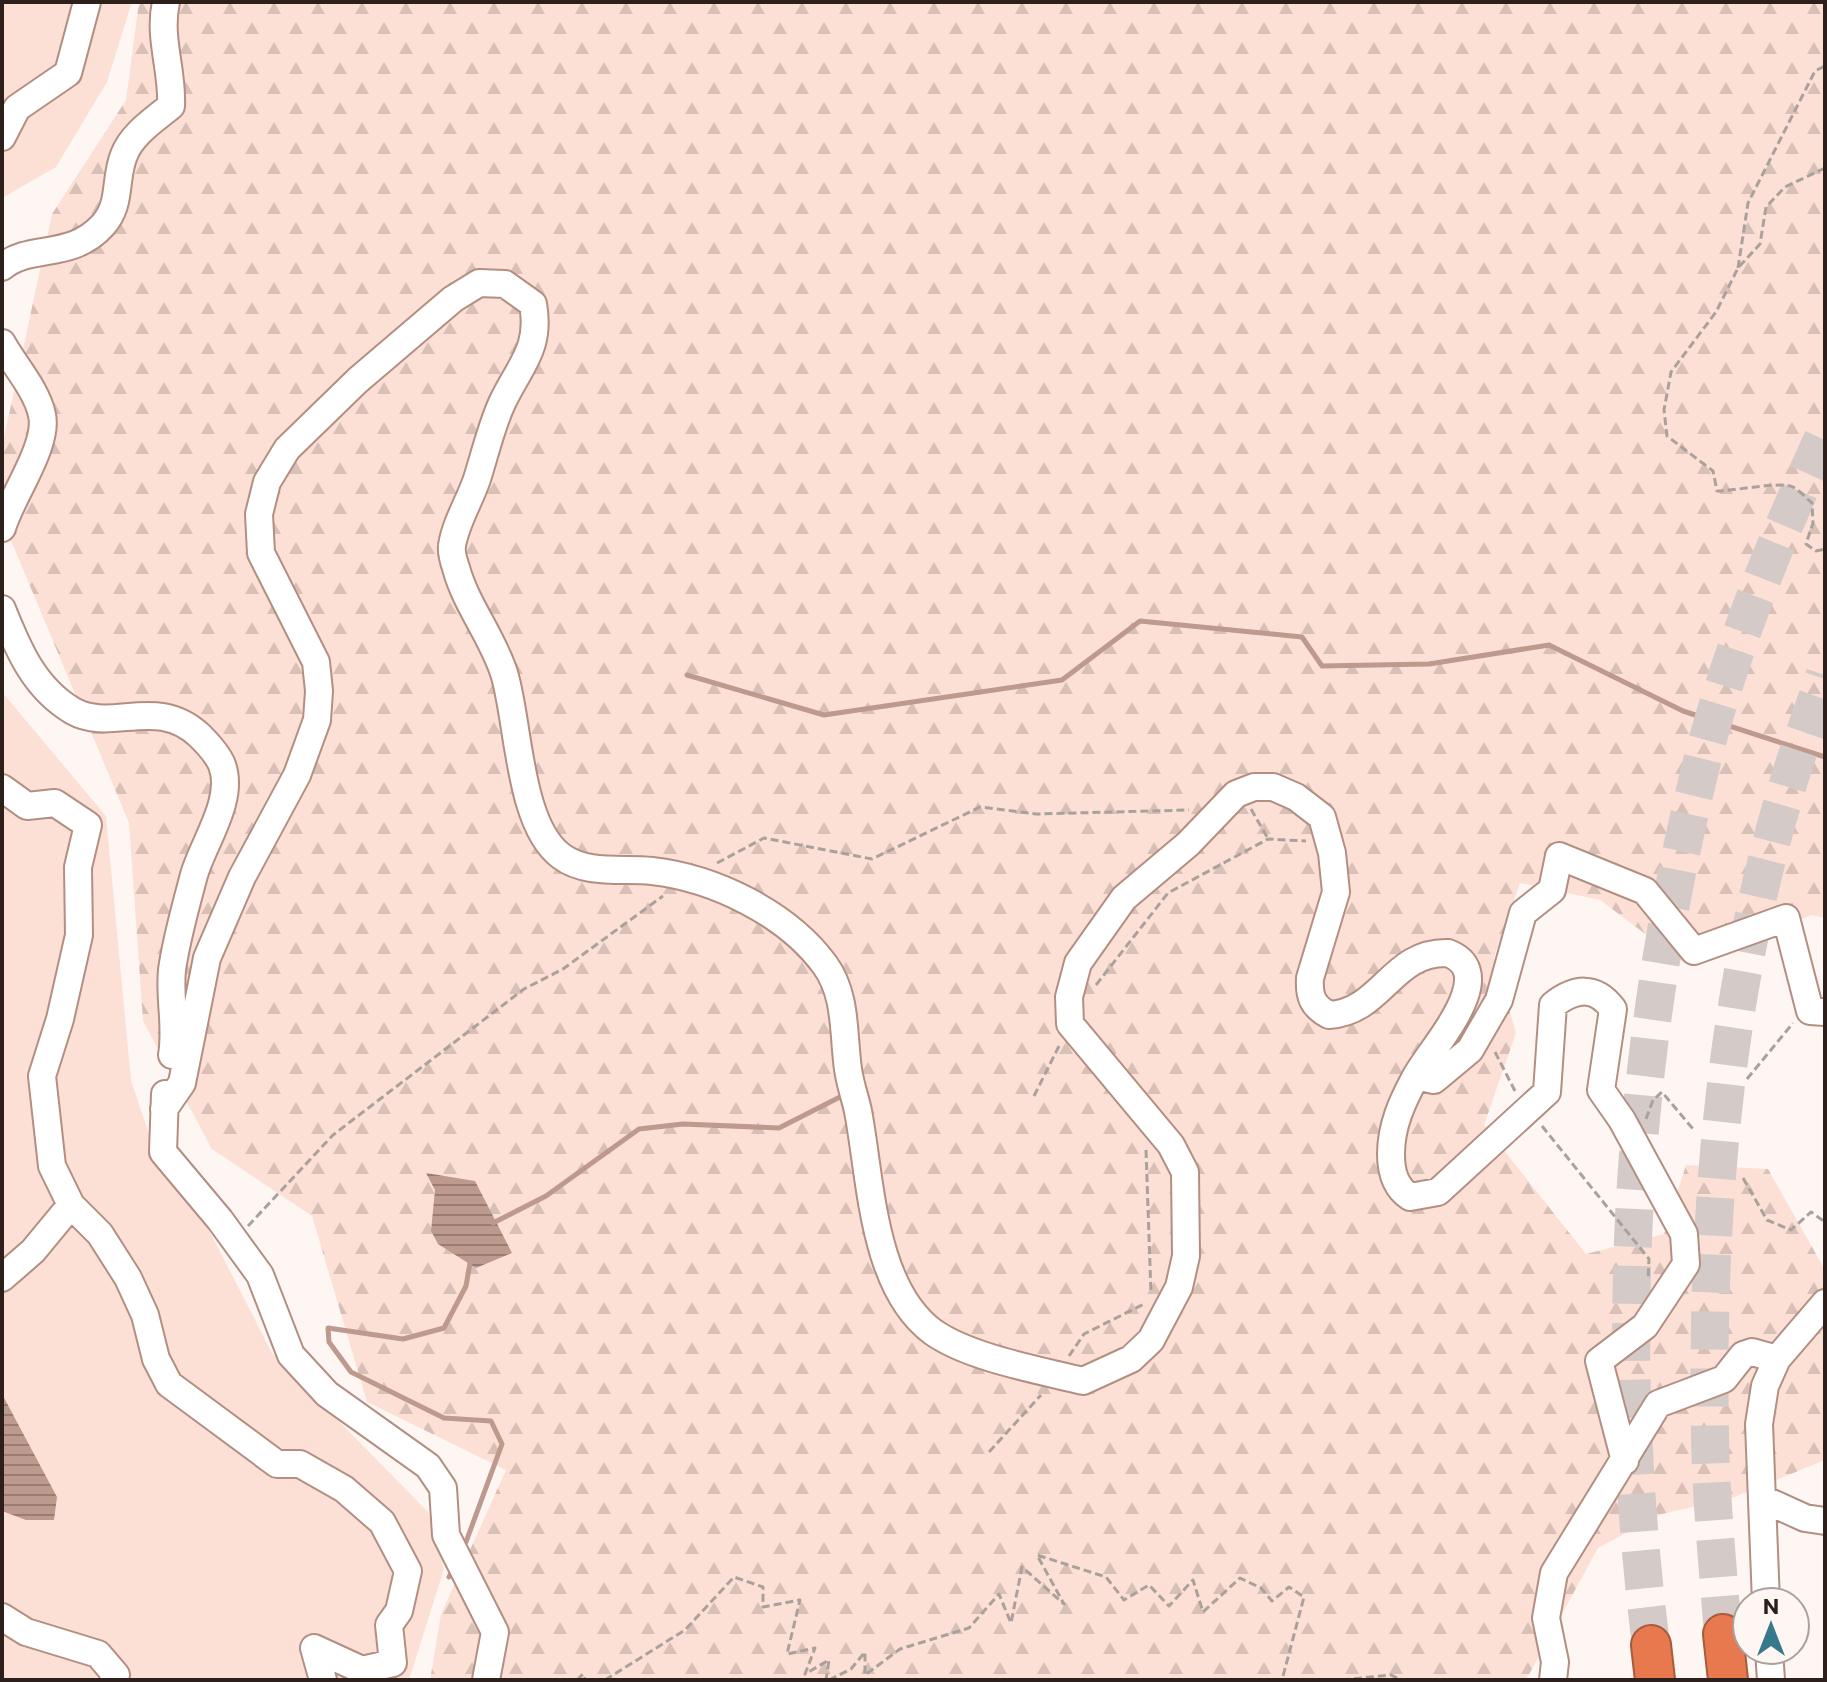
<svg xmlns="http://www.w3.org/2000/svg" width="1827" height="1682" font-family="Commissioner,sans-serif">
	<defs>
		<pattern id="forest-firs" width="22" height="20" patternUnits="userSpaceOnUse" patternTransform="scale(2)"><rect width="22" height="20" fill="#fde0d5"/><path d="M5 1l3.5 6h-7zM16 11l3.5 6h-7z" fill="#d9c0b6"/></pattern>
		<pattern id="water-rules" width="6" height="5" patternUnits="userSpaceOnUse" patternTransform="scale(2)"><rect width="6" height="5" fill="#bd9a8d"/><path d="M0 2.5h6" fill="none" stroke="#9a7d72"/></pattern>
	</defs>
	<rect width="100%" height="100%" fill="#fef6f3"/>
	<!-- grass -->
	<path fill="#fde0d5" d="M 2,2 L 132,2 L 107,82 L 56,167 L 2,198 Z
		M 2,692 L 106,816 L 131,1080 L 150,1137 L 211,1234 L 272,1353 L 428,1512 L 444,1569 L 409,1680 L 2,1680 Z"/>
	<!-- forest -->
	<path fill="url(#forest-firs)" d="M 139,2 L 1825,2 L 1825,918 L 1812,915 L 1684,963 L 1600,900 L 1520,883 L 1494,957 L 1516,1033 L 1484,1125 L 1586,1254 L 1664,1234 L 1686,1165 L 1768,1169 L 1825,1270 L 1825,1460 L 1732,1498 L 1662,1514 L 1598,1548 L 1526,1680 L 430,1680 L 441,1614 L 506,1470 L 367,1402 L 312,1216 L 212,1149 L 143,1021 L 129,823 L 2,519 L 2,447 L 52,214 L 126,100 Z"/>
	<!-- water -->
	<path fill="url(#water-rules)" d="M 426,1173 L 475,1181 L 512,1253 L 476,1268 L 438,1244 L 431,1231 L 435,1190 Z
		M 2,1394 L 57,1497 L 54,1520 L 26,1520 L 2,1511 Z"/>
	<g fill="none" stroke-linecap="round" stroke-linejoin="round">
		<!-- stream -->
		<path stroke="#bd9a8d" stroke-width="5" d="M 687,675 L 824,715 L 1062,680 L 1140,621 L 1302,637 L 1322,666 L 1429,664 L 1549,645 L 1683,711 L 1825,757
			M 493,1223 L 546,1196 L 639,1129 L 683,1124 L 779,1128 L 840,1097
			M 466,1542 L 502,1444 L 491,1421 L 444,1418 L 351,1372 L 329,1342 L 328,1328 L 403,1339 L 444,1328 L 466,1286 L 470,1263
			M 449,1577 L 450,1575"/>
		<!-- highway-tunnel -->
		<path stroke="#d4cbc8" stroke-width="38" stroke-dasharray="38 19" stroke-linecap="butt" d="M 1723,1634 C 1718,1568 1711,1501 1710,1435 C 1706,1218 1724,992 1788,784 C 1799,747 1813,711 1825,675
			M 1651,1645 C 1614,1352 1628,1066 1698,778 C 1726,660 1774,544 1825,434"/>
		<defs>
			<path id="minor" d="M 2,137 L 17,108 L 68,73 L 87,2
				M 2,267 C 31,243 70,261 103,225 C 122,204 114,179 124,155 C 132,134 154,120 171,106 C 173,70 158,38 166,2
				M 2,343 C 14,365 37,390 42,415 C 49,445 11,497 2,528
				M 2,609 C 18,649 34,688 73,711 C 112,733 157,695 200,736 C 208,744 218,755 222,765 C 235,800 203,843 194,875 C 186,905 176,940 172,970 C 169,999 177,1026 172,1055
				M 2,788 L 27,806 L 55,803 L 88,825 L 78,867 L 79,935 L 60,1019 L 42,1076 L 52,1166 L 71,1205 L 33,1251 L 2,1278
				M 1416,1076 L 1434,1080 L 1470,1050 L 1499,1000 L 1523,913 L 1552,890 L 1559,856 L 1645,891 L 1694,951 L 1786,918 L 1810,1011 L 1825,1012
				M 165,1094 L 163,1152 L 220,1220 L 260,1275 L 291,1355 L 327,1394 L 428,1466 L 443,1488 L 446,1535 L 495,1632 L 486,1680
				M 164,1109 L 182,1083 L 207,958 L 242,877 L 297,775 L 317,720 L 319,691 L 316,662 L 261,553 L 259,514 L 267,482 L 287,449 L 358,380 L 453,299 L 479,283 L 505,284 L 533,304 C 541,349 520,365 502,403 C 491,427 485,454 477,479 C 470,500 455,524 452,546 C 451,552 454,562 456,568 C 466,605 492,636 504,673 C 519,721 518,824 561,856 C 586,875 622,868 652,871 C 714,878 787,913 825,965 C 847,995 843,1034 848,1069 C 850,1084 855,1097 858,1111 C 871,1179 872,1287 933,1332 C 970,1358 1039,1370 1083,1381 L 1131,1359 L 1151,1340 L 1179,1287 L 1186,1256 L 1185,1172 L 1171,1145 L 1070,1024 L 1069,997 L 1078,963 L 1124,898 L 1188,844 L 1236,794 L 1254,787 L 1273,787 L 1296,797 L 1322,817 L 1332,853 L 1336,892 L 1310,978 C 1309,996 1312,1006 1329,1015 C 1382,1012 1392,951 1448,953 C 1503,974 1429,1050 1415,1078 C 1402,1102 1391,1126 1391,1154 C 1391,1172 1395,1187 1410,1197 L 1438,1192 L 1547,1092 L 1553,1005 C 1575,988 1595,985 1613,1009 L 1601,1090 L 1622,1120 L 1684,1234 L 1686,1264 L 1645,1326 L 1599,1361 L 1625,1461
				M 71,1205 L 100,1234 L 128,1278 L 145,1315 L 156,1359 L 169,1384 L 277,1464 L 300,1464 L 344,1489 L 382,1522 L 408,1571 L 399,1611 L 389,1625 L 393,1663 L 362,1670 L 314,1648 L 323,1680
				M 1763,1499 L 1805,1518 L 1825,1521
				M 1766,1602 L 1759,1424 L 1765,1386 L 1777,1359 L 1825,1303
				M 2,1617 L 26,1632 L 98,1654 L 116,1675 L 113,1680
				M 1769,1650 L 1771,1680
				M 1553,1680 L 1555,1662 L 1546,1618 L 1554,1573 L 1658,1404 L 1724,1379 L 1743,1355 L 1752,1352 L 1777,1359"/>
			<path id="highway" d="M 1723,1634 L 1728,1680
				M 1651,1645 L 1655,1680"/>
		</defs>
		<!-- minor casing -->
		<use href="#minor" stroke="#b28f82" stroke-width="30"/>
		<!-- highway casing -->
		<use href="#highway" stroke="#a75a3c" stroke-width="42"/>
		<!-- path -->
		<path stroke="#aba19c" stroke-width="3" stroke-dasharray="8 4" stroke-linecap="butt" d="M 1825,168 L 1785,187 L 1766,207 L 1760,244 L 1738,268 L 1716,312 L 1671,372 L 1664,410 L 1667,436 L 1713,471 L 1717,491 C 1734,491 1781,481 1793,487 C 1799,490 1806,498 1812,503 L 1813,523 L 1806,544 L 1816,551 L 1825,549
			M 1738,268 L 1748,203 L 1815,71 L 1825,66
			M 1251,809 L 1267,837
			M 717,863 L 764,838 L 872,859 L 980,807 L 1036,814 L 1189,810
			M 1096,985 L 1168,893 L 1268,839 L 1306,841
			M 1495,1052 L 1515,1091
			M 1747,1079 L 1793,1023
			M 1034,1096 L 1059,1046
			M 1646,1119 L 1653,1100 L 1662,1092 L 1693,1129
			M 1542,1126 L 1649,1259 L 1648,1280
			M 1146,1150 L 1151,1294
			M 1743,1178 L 1767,1220 L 1791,1230 L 1811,1212 L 1825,1222
			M 248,1226 L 333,1135 L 524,989 L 563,969 L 663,896
			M 1069,1356 L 1084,1334 L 1146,1303
			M 989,1452 L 1041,1395
			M 577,1680 L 583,1674 L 585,1680
			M 605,1680 L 685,1630 L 734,1577 L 763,1587 L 763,1607 L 800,1600 L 787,1654 L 815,1648 L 805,1674 L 829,1660 L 826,1680
			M 829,1680 L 851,1669 L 865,1652 L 865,1675 L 900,1649 L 969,1628 L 999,1594 L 1011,1623 L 1022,1567 L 1064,1604 L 1037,1555 L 1106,1577 L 1124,1600 L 1149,1585 L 1169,1606 L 1193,1580 L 1203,1612 L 1240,1578 L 1261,1588 L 1272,1601 L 1289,1587 L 1304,1597 L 1282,1680
			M 1342,1680 L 1391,1675 L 1401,1680"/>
		<!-- minor -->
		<use href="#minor" stroke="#fff" stroke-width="26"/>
		<!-- highway -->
		<use href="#highway" stroke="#e8794e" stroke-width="38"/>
	</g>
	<!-- border -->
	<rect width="1827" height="1682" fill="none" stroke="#2d201a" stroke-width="8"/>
	<!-- north arrow -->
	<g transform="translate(1771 1626)"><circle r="38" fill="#fef6f3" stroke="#aaa09c" stroke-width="2"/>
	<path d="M0-6L14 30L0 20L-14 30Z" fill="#38788c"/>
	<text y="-12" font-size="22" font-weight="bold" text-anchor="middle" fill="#2d201a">N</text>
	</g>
</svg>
